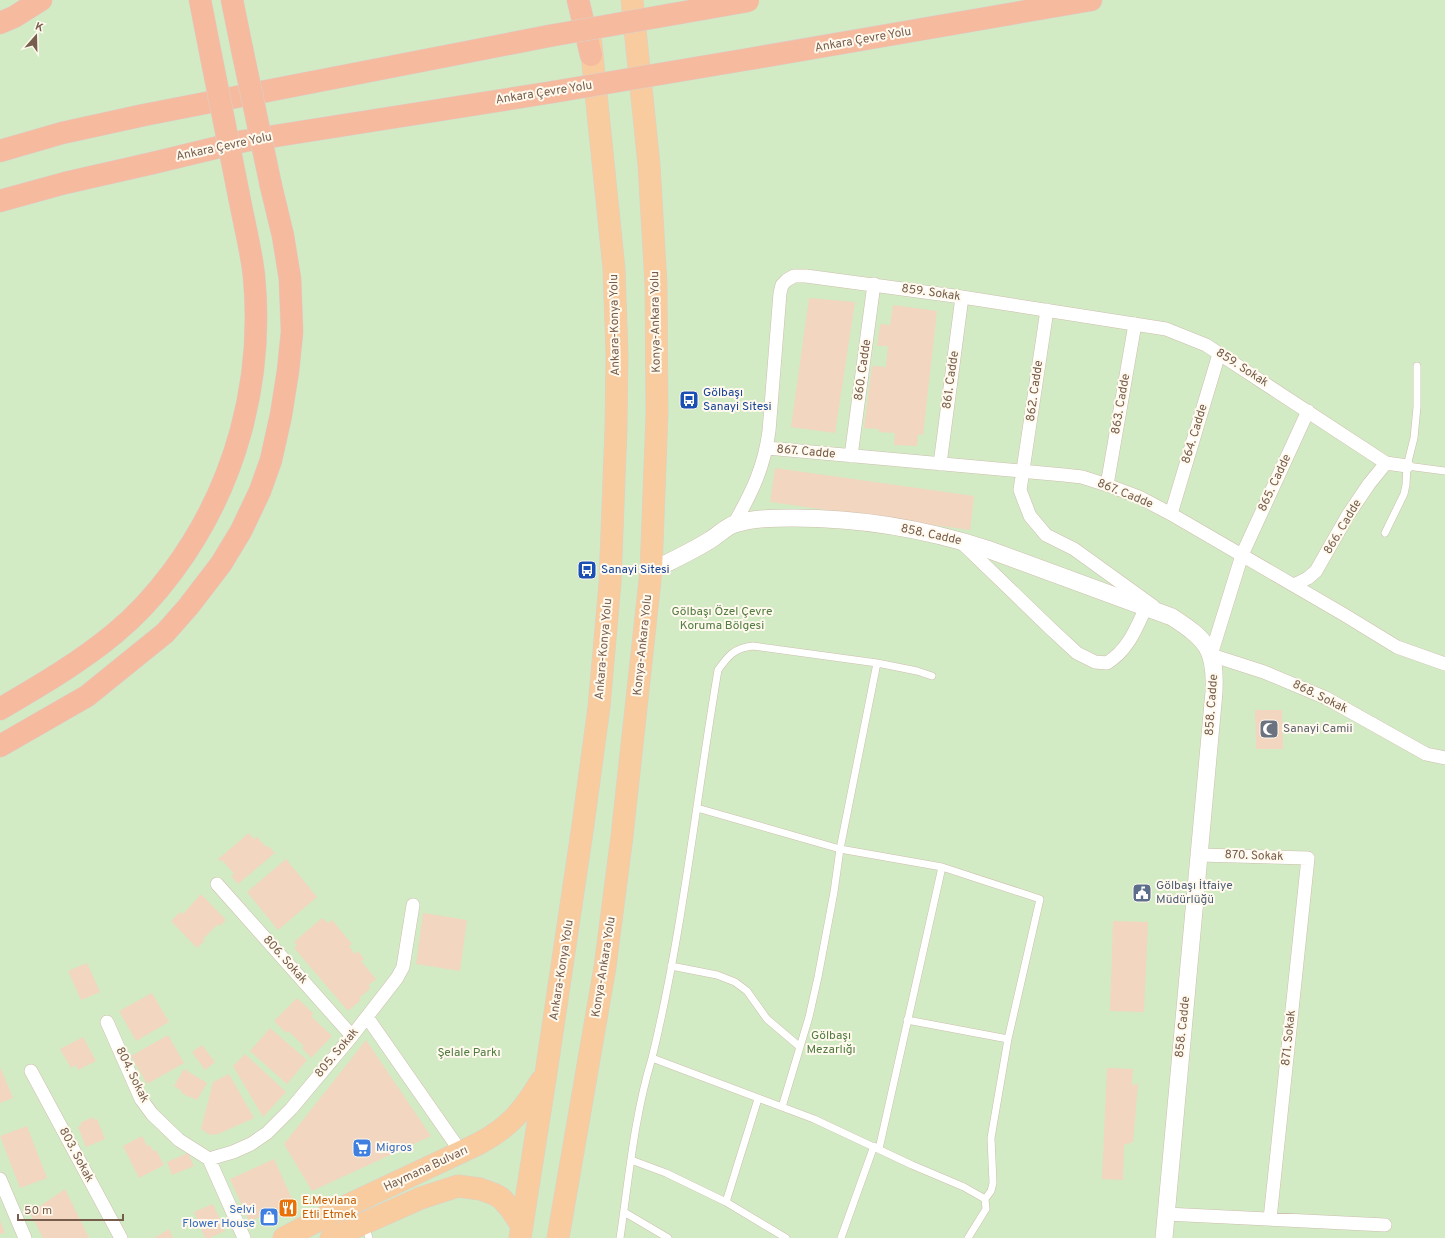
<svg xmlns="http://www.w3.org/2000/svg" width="1445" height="1238" font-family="Overpass,sans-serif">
	<rect width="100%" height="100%" fill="#fcf5e7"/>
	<!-- green -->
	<path fill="#d2ebc5" d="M 0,0 L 1445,0 L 1445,1238 L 0,1238 Z"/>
	<!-- building -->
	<path fill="#f2d6bf" d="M 809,298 L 855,302 L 835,433 L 791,427 Z
		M 893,305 L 937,311 L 923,435 L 918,434 L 917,446 L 894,445 L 895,433 L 879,432 L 879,429 L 864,428 L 872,366 L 886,367 L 888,346 L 877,346 L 880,324 L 890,325 Z
		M 775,468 L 974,496 L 970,530 L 770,502 Z
		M 1255,710 L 1282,710 L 1283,749 L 1256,749 Z
		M 249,833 L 254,839 L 257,837 L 266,847 L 268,846 L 275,853 L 238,884 L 231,876 L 234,874 L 222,860 L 220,862 L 218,859 Z
		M 286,859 L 317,897 L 278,930 L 247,892 Z
		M 201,894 L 226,920 L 220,926 L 218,924 L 203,939 L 205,940 L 197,948 L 171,921 L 180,912 L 183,914 Z
		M 423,913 L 467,920 L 460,971 L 416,964 Z
		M 322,918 L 328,923 L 332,920 L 352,944 L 349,946 L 355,954 L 358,951 L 364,959 L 361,961 L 376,979 L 368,986 L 371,988 L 359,998 L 361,1000 L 348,1011 L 294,948 L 297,945 L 294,942 Z
		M 1113,921 L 1148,922 L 1144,1012 L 1110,1011 Z
		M 87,963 L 100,992 L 81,1000 L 68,971 Z
		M 152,993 L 169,1022 L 136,1041 L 119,1011 Z
		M 297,998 L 314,1014 L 311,1016 L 332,1036 L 311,1058 L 302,1048 L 304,1046 L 288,1031 L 286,1033 L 274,1021 Z
		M 270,1028 L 307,1060 L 287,1084 L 250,1051 Z
		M 168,1035 L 184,1063 L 147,1084 L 131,1056 Z
		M 83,1037 L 96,1061 L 78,1070 L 76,1065 L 71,1068 L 60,1049 Z
		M 366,1040 L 431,1136 L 312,1191 L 284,1144 Z
		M 202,1045 L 215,1062 L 205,1070 L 192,1052 Z
		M 245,1054 L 286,1092 L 263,1117 L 233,1066 Z
		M 0,1067 L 13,1098 L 0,1103 Z
		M 1107,1068 L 1133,1069 L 1132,1085 L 1138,1084 L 1133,1142 L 1124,1145 L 1123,1180 L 1102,1179 Z
		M 184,1069 L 207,1083 L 197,1100 L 181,1093 L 182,1091 L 174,1086 Z
		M 229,1074 L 254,1118 L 218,1134 L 210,1135 L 201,1129 L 213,1082 Z
		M 93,1117 L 94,1120 L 97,1119 L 105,1139 L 86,1147 L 78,1127 L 82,1125 L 80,1123 Z
		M 27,1126 L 47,1178 L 20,1188 L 0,1136 Z
		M 142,1136 L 147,1146 L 150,1145 L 153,1151 L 156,1150 L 164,1165 L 139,1178 L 123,1146 Z
		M 188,1153 L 194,1166 L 172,1175 L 167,1162 Z
		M 274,1159 L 294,1203 L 249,1221 L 230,1179 Z
		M 65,1189 L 89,1238 L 43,1238 L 30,1213 Z
		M 213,1204 L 225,1231 L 210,1238 L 205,1238 L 194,1212 Z
		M 0,1220 L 5,1233 L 0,1234 Z
		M 169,1229 L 173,1238 L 154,1238 Z"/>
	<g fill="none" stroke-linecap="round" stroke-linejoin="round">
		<defs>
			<path id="service" d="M 1407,466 L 1445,471
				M 1385,533 L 1404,494 L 1406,485 L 1407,466 L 1414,438 L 1417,407 L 1417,366
				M 697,808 L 840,849 L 942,867 L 1040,899 L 1008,1039 L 991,1138 L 993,1183 L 991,1191 L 985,1199
				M 671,966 L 717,975 L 735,982 L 747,991 L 767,1019 L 800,1047
				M 907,1020 L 1008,1039
				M 652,1058 C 683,931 696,799 718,670 C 728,656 734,648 753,646 L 877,663 L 917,671 L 932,676
				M 782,1107 L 809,1017 L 818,977 L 834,892 L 840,849 L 877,663
				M 879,1149 L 942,867
				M 631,1160 L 666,1173 L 726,1202 L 786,1238
				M 726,1202 L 758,1099
				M 624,1212 L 668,1238
				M 365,1225 L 369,1238
				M 620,1238 C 629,1178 634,1117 652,1058 L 814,1119 L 912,1165 L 964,1187 L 985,1199 L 986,1209 L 968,1238
				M 841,1238 L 874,1146"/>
			<path id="minor" d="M 1047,310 L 1020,490 L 1030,516 L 1046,535 L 1074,549 L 1153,606
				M 1308,411 L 1242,555 L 1211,655 L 1264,672 L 1326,698 L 1426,754 L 1445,758
				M 767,448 L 1064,475 L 1082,477 L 1107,485 L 1139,497 L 1171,514 L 1343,614 L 1397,647 L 1445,664
				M 851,456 L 874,284
				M 940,464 L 962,297
				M 1107,485 L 1135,324
				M 1171,514 L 1219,354
				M 734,524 C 752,492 764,468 769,431 L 780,293 L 782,285 L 787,280 L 794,276 L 806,276 L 962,297 L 1166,329 L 1206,345 L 1386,463 L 1407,466
				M 961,542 L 1050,628 L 1077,653 L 1095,662 L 1107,663 C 1128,650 1136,629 1146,607
				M 1294,585 L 1308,578 L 1316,571 L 1348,515 L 1369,484 L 1386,463
				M 1199,855 L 1308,858 L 1270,1219
				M 217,884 L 352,1036
				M 367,1017 L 461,1152
				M 107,1022 L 141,1099 L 152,1114 L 179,1140 L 209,1159 L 244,1238
				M 31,1071 L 121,1238
				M 209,1159 L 233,1152 L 251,1144 L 267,1133 L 291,1109 L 352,1036 L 397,978 L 403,967 L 413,905
				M 0,1179 L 25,1238
				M 1166,1214 L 1385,1225"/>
			<path id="tertiary" d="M 651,571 C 671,561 691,552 710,540 C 718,535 727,526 735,524 C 754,518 774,518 793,518 C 858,518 925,529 987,549 L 1172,617 C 1207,640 1216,649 1214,692 L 1164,1238"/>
			<path id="trunk" d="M 284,1238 L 340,1209 L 478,1144 C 510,1127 523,1111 541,1081
				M 331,1238 L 421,1198 L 458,1186 L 480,1189 L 494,1194 L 501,1198 L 510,1208 L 522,1226
				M 520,1238 L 546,1073 L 583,825 L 599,707 L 610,583 L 616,428 L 617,354 L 614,269 L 590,35
				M 558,1238 L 605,967 L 622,836 L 651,571 L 657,413 L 656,284 L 649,165 L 632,0"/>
			<path id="motorway" d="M 200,0 L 211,56
				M 232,0 L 242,49
				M 578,0 L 591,55
				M 0,23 L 14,17 L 41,0
				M 755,58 L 1091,0
				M 0,151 L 62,133 L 144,115 L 549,36
				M 0,201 L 65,183 L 153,163 L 244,141 L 553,92
				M 0,709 C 39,686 79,663 114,634 C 136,616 156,594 173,571 C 236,486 264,381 254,276 C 251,249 244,223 239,196
				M 0,746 L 87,696 L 165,633 L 188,607 L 221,564 L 241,531 L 260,491 L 271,460 L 281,415 L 288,371 L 292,332 L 290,279 L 283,236 L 271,186"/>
		</defs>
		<!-- service casing -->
		<use href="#service" stroke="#cebead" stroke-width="8"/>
		<!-- minor casing -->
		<use href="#minor" stroke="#cebead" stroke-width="14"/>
		<!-- tertiary casing -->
		<use href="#tertiary" stroke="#cebead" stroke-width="18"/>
		<!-- trunk casing -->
		<use href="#trunk" stroke="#d9d2cd" stroke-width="23"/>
		<!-- motorway casing -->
		<use href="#motorway" stroke="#d9d2cd" stroke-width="23"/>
		<!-- service -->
		<use href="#service" stroke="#fff" stroke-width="7"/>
		<!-- minor -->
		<use href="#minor" stroke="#fff" stroke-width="13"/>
		<!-- tertiary -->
		<use href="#tertiary" stroke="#fff" stroke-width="17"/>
		<!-- trunk -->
		<use href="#trunk" stroke="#f8cc9f" stroke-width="22"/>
		<!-- motorway -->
		<use href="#motorway" stroke="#f6ba9e" stroke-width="22"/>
		<defs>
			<path id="motorway-bridge" d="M 549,36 L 748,1
				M 242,49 L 271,186
				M 211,56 L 239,196
				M 553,92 L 755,58"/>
		</defs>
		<!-- motorway-bridge casing -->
		<use href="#motorway-bridge" stroke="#d9d2cd" stroke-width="23" stroke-linecap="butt"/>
		<!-- motorway-bridge -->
		<use href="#motorway-bridge" stroke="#f6ba9e" stroke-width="22"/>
	</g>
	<!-- icons -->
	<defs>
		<symbol id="bus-square" viewBox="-11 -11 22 22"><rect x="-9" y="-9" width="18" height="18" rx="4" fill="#1a4fb4" stroke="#fff9ee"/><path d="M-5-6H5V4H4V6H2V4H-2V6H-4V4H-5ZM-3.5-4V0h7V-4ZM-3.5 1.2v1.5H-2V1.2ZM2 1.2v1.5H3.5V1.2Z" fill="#fff"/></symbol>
		<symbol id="mosque-square" viewBox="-11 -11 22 22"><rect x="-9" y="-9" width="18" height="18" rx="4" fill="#6b7280" stroke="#fff9ee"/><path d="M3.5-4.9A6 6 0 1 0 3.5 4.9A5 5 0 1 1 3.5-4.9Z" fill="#fff"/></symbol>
		<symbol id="civic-square" viewBox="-11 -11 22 22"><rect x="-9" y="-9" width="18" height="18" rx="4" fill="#5c6f8a" stroke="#fff9ee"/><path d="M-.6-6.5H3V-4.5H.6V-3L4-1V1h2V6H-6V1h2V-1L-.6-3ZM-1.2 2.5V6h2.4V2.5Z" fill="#fff"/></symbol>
		<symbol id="supermarket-square" viewBox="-11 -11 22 22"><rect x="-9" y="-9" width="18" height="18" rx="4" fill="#3f7fe0" stroke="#fff9ee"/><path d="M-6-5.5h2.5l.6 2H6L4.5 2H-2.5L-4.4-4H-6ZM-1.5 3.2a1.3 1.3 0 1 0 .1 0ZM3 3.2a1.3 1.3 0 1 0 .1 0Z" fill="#fff"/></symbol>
		<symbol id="restaurant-square" viewBox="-11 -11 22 22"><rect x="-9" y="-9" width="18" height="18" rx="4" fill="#e8710a" stroke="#fff9ee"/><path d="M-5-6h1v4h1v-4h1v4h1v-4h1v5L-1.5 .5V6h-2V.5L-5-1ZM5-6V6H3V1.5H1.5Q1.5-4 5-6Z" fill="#fff"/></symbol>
		<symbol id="shop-square" viewBox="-11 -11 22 22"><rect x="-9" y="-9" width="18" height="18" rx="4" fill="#3f7fe0" stroke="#fff9ee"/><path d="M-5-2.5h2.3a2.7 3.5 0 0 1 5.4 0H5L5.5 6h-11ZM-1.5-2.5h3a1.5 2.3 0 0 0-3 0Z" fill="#fff"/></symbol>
	</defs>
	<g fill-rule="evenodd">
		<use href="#bus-square" x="678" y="389" width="22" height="22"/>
		<use href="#bus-square" x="576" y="559" width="22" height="22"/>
		<use href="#mosque-square" x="1258" y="718" width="22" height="22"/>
		<use href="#civic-square" x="1131" y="882" width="22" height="22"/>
		<use href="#supermarket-square" x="351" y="1137" width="22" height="22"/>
		<use href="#restaurant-square" x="277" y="1197" width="22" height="22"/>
		<use href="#shop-square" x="258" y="1206" width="22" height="22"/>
	</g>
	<g text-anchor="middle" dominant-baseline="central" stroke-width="4" stroke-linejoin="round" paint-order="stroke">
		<!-- street labels -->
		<g font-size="12" fill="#775d4b" stroke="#fff9ee">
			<text transform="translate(863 40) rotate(-10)">Ankara Çevre Yolu</text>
			<text transform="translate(544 93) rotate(-9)">Ankara Çevre Yolu</text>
			<text transform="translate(224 147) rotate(-12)">Ankara Çevre Yolu</text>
			<text transform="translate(931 293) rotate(8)">859. Sokak</text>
			<text transform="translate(656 322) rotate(-91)">Konya-Ankara Yolu</text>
			<text transform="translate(615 325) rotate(-91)">Ankara-Konya Yolu</text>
			<text transform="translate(1242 368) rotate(33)">859. Sokak</text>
			<text transform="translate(863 370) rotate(-82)">860. Cadde</text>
			<text transform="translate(951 380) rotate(-82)">861. Cadde</text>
			<text transform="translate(1035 391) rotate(-82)">862. Cadde</text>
			<text transform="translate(1121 404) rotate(-80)">863. Cadde</text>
			<text transform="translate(1195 434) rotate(-73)">864. Cadde</text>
			<text transform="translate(806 452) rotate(5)">867. Cadde</text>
			<text transform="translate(1275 483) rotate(-65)">865. Cadde</text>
			<text transform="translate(1125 494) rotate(22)">867. Cadde</text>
			<text transform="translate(1343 527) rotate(-59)">866. Cadde</text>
			<text transform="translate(931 535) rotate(12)">858. Cadde</text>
			<text transform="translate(643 645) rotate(-84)">Konya-Ankara Yolu</text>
			<text transform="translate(604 649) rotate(-85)">Ankara-Konya Yolu</text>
			<text transform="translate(1320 697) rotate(26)">868. Sokak</text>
			<text transform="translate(1212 705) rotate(-86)">858. Cadde</text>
			<text transform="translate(1254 856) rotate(2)">870. Sokak</text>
			<text transform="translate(285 960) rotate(48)">806. Sokak</text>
			<text transform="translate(604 967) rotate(-81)">Konya-Ankara Yolu</text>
			<text transform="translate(562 970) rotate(-81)">Ankara-Konya Yolu</text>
			<text transform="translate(1183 1027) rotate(-84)">858. Cadde</text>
			<text transform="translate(1289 1038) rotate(-84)">871. Sokak</text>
			<text transform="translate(337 1053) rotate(-50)">805. Sokak</text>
			<text transform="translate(132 1075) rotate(64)">804. Sokak</text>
			<text transform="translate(76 1155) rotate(62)">803. Sokak</text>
			<text transform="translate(426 1169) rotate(-25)">Haymana Bulvarı</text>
		</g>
		<!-- transit labels -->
		<g font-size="12" fill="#164399" stroke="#fff9ee" text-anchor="start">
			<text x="703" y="393">Gölbaşı<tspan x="703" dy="14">Sanayi Sitesi</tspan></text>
			<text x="601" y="570">Sanayi Sitesi</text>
		</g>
		<!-- park labels -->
		<g font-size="12" fill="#517c42" stroke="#fff9ee">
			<text x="722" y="612">Gölbaşı Özel Çevre<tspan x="722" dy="14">Koruma Bölgesi</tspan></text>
			<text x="831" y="1036">Gölbaşı<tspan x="831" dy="14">Mezarlığı</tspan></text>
			<text x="469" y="1053">Şelale Parkı</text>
		</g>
		<!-- worship labels -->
		<g font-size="12" fill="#5b616d" stroke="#fff9ee" text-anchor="start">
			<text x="1283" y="729">Sanayi Camii</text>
		</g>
		<!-- service labels -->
		<g font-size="12" fill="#4e5e75" stroke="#fff9ee" text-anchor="start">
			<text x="1156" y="886">Gölbaşı İtfaiye<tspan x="1156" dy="14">Müdürlüğü</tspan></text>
		</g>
		<!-- shop labels -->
		<g font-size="12" fill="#366cbe" stroke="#fff9ee" text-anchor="start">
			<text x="376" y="1148">Migros</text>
			<text x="255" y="1210" text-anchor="end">Selvi<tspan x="255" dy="14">Flower House</tspan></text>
		</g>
		<!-- food labels -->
		<g font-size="12" fill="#c56008" stroke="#fff9ee" text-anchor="start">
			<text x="302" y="1201">E.Mevlana<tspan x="302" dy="14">Etli Etmek</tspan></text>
		</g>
	</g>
	<!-- north arrow -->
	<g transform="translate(36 36) rotate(20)" stroke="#fff9ee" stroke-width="3" paint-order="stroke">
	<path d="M0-3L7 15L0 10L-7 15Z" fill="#775d4b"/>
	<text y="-6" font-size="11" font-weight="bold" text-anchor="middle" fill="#775d4b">K</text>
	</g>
	<!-- scale -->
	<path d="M18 1214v6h105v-6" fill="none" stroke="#775d4b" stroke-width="2"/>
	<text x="24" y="1214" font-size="12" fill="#775d4b" stroke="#fff9ee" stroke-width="3" paint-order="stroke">50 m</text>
</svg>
